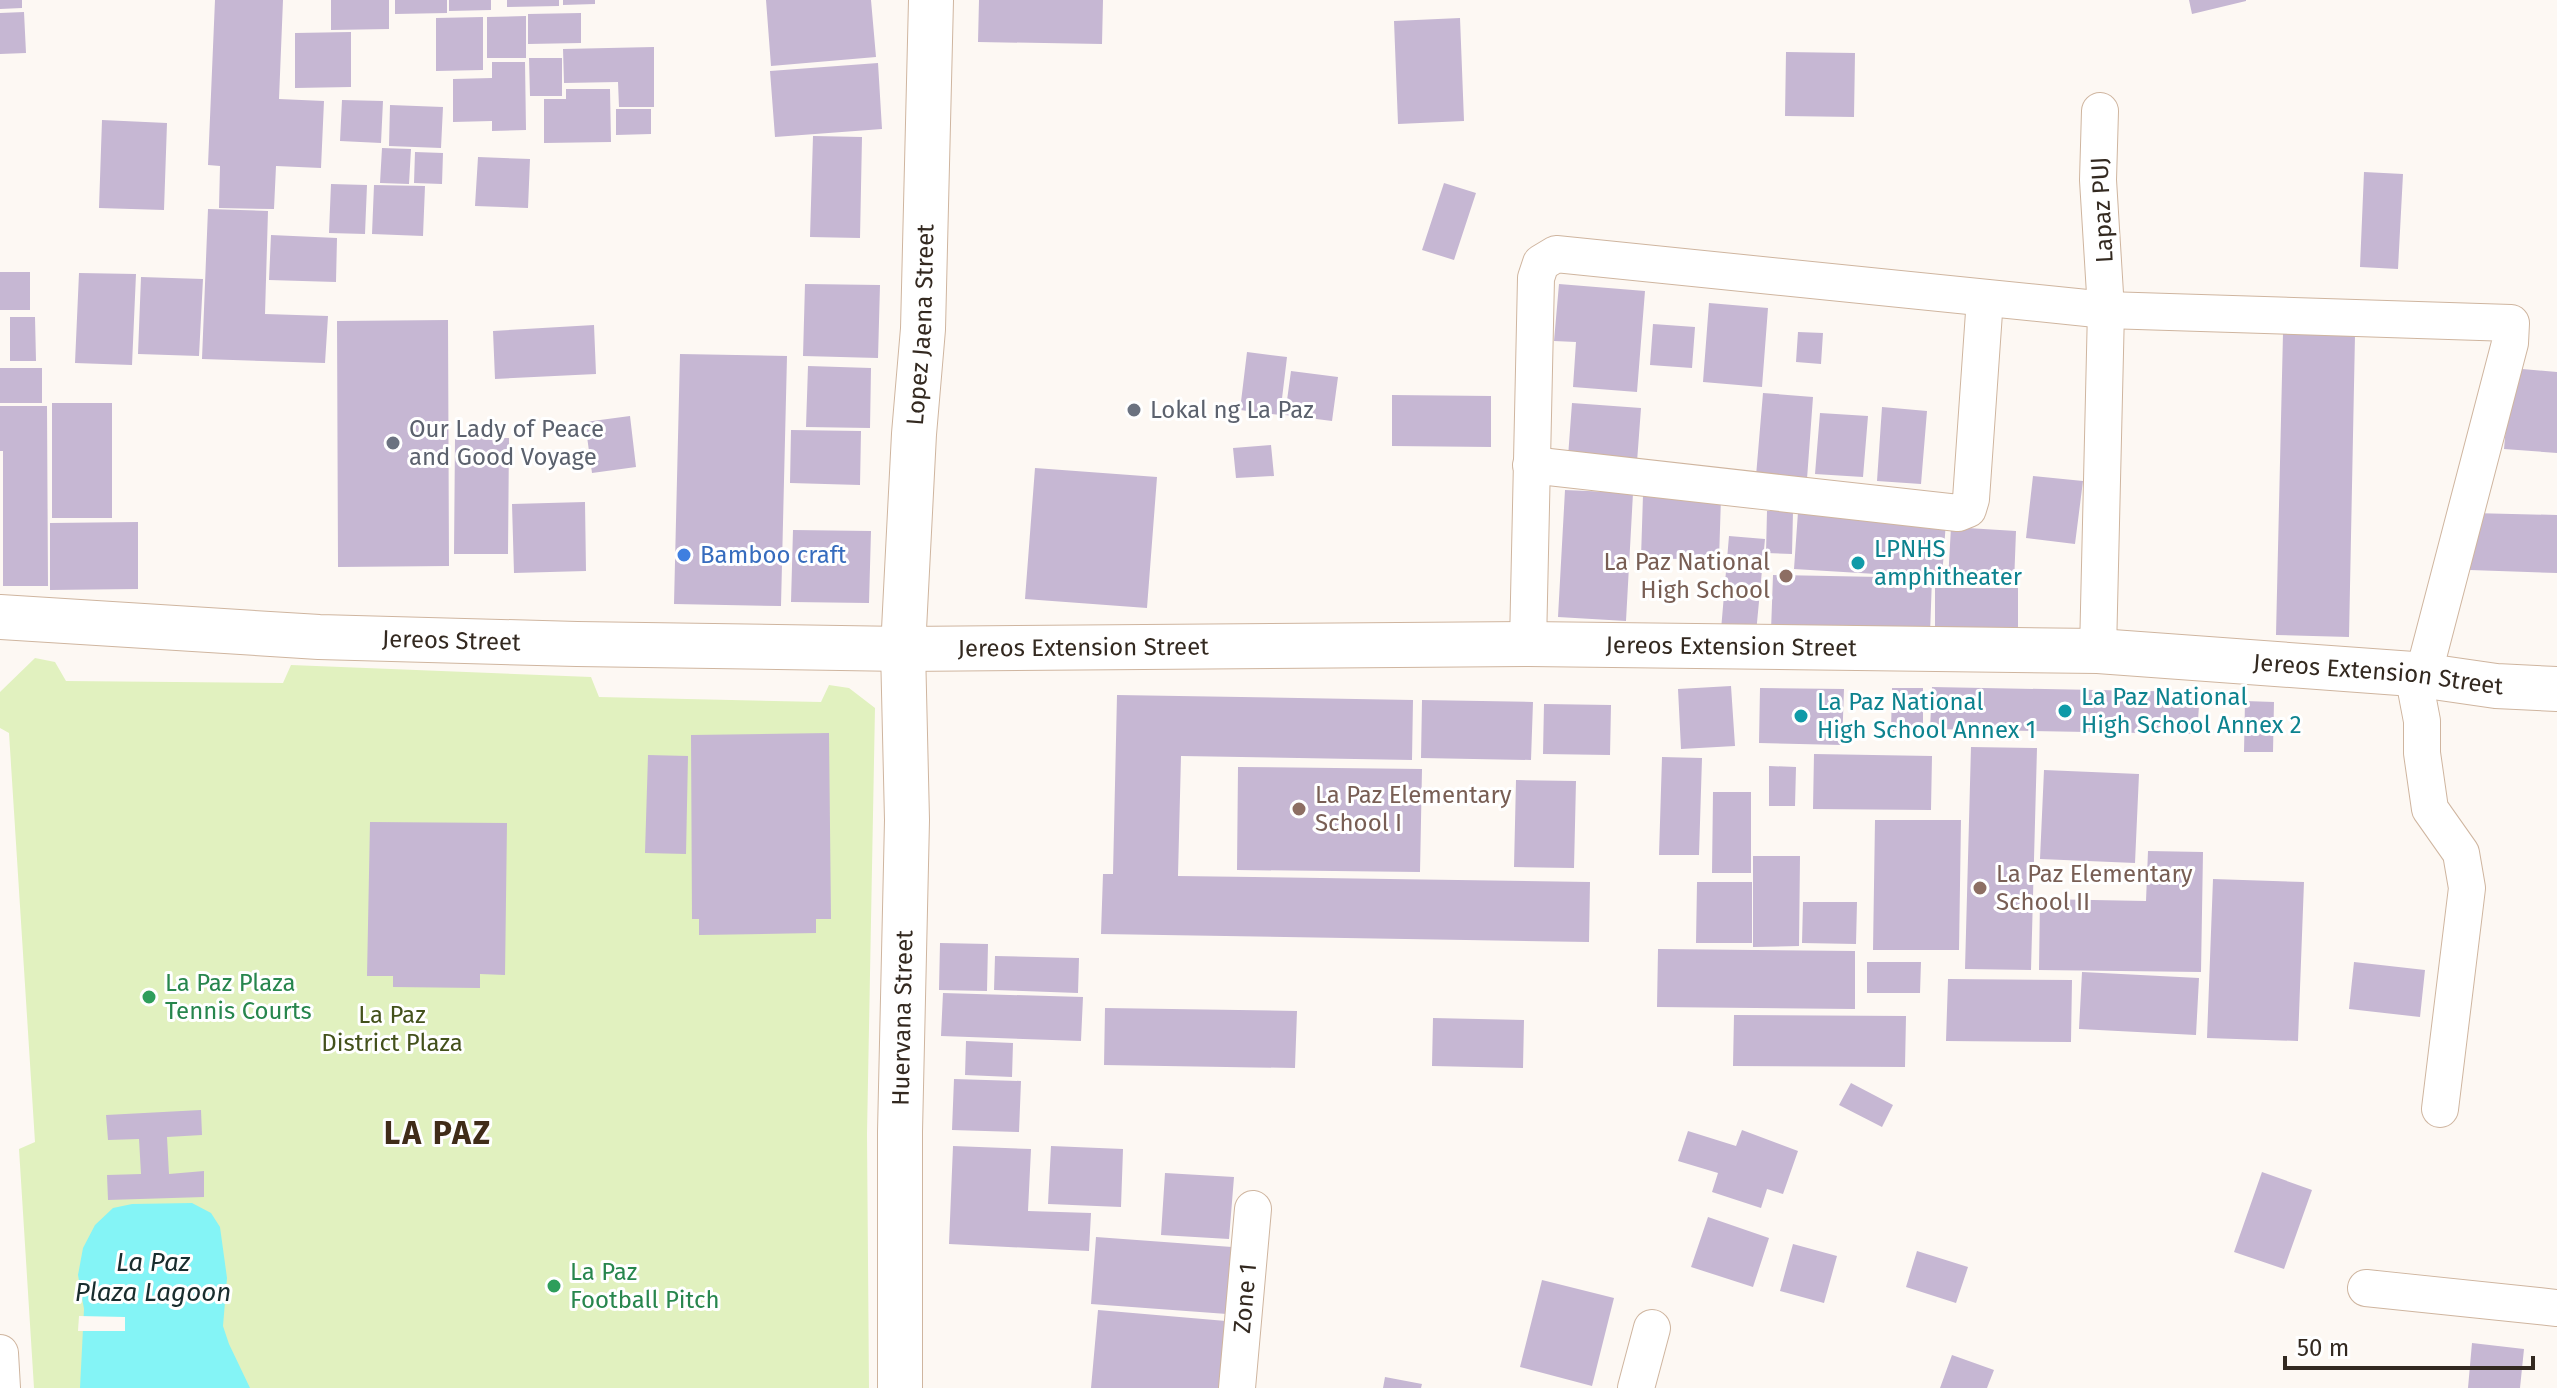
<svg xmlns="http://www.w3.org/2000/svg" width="2557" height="1388" font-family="'Fira Sans',sans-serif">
	<rect width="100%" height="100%" fill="#fdf8f3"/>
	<!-- green -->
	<path fill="#e1f1bf" d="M 35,658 L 55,662 L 66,681 L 283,683 L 291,665 L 591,677 L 599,697 L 821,702 L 829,685 L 849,688 L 875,708 L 867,1134 L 869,1388 L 34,1388 L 19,1149 L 35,1142 L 9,733 L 0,728 L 0,692 Z"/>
	<!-- water -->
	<path fill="#84f4f6" d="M 192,1203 L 211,1213 L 220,1227 L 227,1278 L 223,1326 L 229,1344 L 250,1388 L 80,1388 L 84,1309 L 78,1275 L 83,1248 L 95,1225 L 113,1208 L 132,1204 Z"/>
	<!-- pier -->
	<path fill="#fdf8f3" d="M 79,1316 L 125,1317 L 125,1331 L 78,1331 Z"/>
	<!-- building -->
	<path fill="#c6b7d3" d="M 0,0 L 22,0 L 22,8 L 0,9 Z
		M 215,0 L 283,0 L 279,99 L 324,101 L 321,168 L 276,166 L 274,209 L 219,208 L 220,166 L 208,165 Z
		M 331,0 L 389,0 L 389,29 L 331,30 Z
		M 395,0 L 447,0 L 447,13 L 395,14 Z
		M 449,0 L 491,0 L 491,10 L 449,11 Z
		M 507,0 L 559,0 L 559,6 L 507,7 Z
		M 563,0 L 595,0 L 595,4 L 563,5 Z
		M 766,0 L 871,0 L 876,57 L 771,66 Z
		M 979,0 L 1103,0 L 1102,44 L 978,42 Z
		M 2189,0 L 2246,0 L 2246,1 L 2192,14 Z
		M 24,12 L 26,53 L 0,54 L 0,13 Z
		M 581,13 L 581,43 L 528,44 L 528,14 Z
		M 526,16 L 526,58 L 487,58 L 487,17 Z
		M 483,17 L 483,70 L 436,71 L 436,18 Z
		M 1460,18 L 1464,121 L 1398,124 L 1394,21 Z
		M 351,32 L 351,87 L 295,88 L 295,33 Z
		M 654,47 L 654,107 L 619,107 L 618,82 L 564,83 L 563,49 Z
		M 1786,52 L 1855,53 L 1854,117 L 1785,116 Z
		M 529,58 L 562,58 L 562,96 L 530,96 Z
		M 492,62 L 525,62 L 526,130 L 492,131 L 492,121 L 453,122 L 453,79 L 492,78 Z
		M 878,63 L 882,129 L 775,137 L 770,71 Z
		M 566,89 L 610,89 L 611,142 L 544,143 L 544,99 L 566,99 Z
		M 342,100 L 383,101 L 381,143 L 340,141 Z
		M 390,105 L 443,107 L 441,148 L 389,146 Z
		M 616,109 L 651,109 L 651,134 L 616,135 Z
		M 102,120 L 167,123 L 164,210 L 99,208 Z
		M 813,136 L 862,137 L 860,238 L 810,237 Z
		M 382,148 L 411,149 L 409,184 L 380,183 Z
		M 415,152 L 443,153 L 442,184 L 414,183 Z
		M 478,157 L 530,159 L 528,208 L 475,206 Z
		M 2364,172 L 2403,174 L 2398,269 L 2360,267 Z
		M 1444,183 L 1476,193 L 1454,260 L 1422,250 Z
		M 331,184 L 367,185 L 365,234 L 329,233 Z
		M 374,185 L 425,186 L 423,236 L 372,234 Z
		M 208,209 L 268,211 L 265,314 L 328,316 L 325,363 L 202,359 Z
		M 271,235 L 337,238 L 336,282 L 269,280 Z
		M 0,272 L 30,272 L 30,310 L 0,310 Z
		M 79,273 L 136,274 L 132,365 L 75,363 Z
		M 141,277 L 203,279 L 199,356 L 138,354 Z
		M 805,284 L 880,285 L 878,358 L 803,356 Z
		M 1559,284 L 1645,291 L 1637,392 L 1573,387 L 1576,342 L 1554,341 Z
		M 1709,303 L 1768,308 L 1762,387 L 1703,382 Z
		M 10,317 L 35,317 L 36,361 L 10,361 Z
		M 448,320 L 449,566 L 338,567 L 337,321 Z
		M 1653,324 L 1695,327 L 1692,368 L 1650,365 Z
		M 594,325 L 596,374 L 495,379 L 493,331 Z
		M 1798,332 L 1823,333 L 1821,364 L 1796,362 Z
		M 2283,333 L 2355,335 L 2349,637 L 2276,635 Z
		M 1247,352 L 1287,357 L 1280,415 L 1240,410 Z
		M 680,354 L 787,356 L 781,606 L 674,604 Z
		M 808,366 L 871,368 L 870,428 L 806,427 Z
		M 0,368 L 42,368 L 42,403 L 0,403 Z
		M 2511,368 L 2557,372 L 2557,453 L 2504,449 Z
		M 1291,371 L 1338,377 L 1332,421 L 1285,415 Z
		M 1763,393 L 1813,397 L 1807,479 L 1756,476 Z
		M 1392,395 L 1491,396 L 1491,447 L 1392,446 Z
		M 52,403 L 112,403 L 112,518 L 52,518 Z
		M 1572,403 L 1641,408 L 1637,462 L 1568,457 Z
		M 0,406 L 47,406 L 48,586 L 3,586 L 3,451 L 0,451 Z
		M 1882,407 L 1927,411 L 1921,484 L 1877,481 Z
		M 1820,413 L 1868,416 L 1863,477 L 1815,474 Z
		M 630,416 L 636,467 L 592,473 L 585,422 Z
		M 791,430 L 861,431 L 860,485 L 790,483 Z
		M 455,438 L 509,438 L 508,554 L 454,554 Z
		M 1271,445 L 1274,476 L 1236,478 L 1233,448 Z
		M 1035,468 L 1157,477 L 1147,608 L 1025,599 Z
		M 2033,476 L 2083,481 L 2075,544 L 2026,538 Z
		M 1565,490 L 1633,493 L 1626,621 L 1558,617 Z
		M 1643,495 L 1721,497 L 1719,560 L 1641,558 Z
		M 585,502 L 586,571 L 514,573 L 512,504 Z
		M 1767,511 L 1793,511 L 1792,554 L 1766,553 Z
		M 1798,512 L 1946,521 L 1942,578 L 1794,569 Z
		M 2472,513 L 2557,515 L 2557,573 L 2470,570 Z
		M 138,522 L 138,589 L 50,590 L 50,523 Z
		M 1951,527 L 2016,531 L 2014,584 L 1948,581 Z
		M 793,530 L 871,531 L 869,603 L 791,602 Z
		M 1729,536 L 1765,539 L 1756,633 L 1721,630 Z
		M 1773,575 L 1932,578 L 1930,634 L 1771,631 Z
		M 1935,588 L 2018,588 L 2018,635 L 1935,635 Z
		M 1731,686 L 1735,746 L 1681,749 L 1678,689 Z
		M 1932,687 L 2200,692 L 2197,734 L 1930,729 Z
		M 1760,688 L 1844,689 L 1842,745 L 1759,743 Z
		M 1892,688 L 1923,688 L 1923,731 L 1891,731 Z
		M 1117,695 L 1413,700 L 1412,760 L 1181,756 L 1178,876 L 1590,882 L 1589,942 L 1101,934 L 1103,874 L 1113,874 Z
		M 1422,700 L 1533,702 L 1531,760 L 1421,758 Z
		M 2245,701 L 2274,702 L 2273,752 L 2244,752 Z
		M 1544,704 L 1611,705 L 1610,755 L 1543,754 Z
		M 829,733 L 831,919 L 816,919 L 816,933 L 699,935 L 699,919 L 692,919 L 691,735 Z
		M 1971,747 L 2037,748 L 2031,970 L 1965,969 Z
		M 1814,754 L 1932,756 L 1931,810 L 1813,809 Z
		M 648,755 L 688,756 L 686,854 L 645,853 Z
		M 1662,757 L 1702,758 L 1699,855 L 1659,855 Z
		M 1769,766 L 1796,767 L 1795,806 L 1769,806 Z
		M 1238,767 L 1422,769 L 1420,872 L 1237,870 Z
		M 2044,770 L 2139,774 L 2135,863 L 2040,859 Z
		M 1516,780 L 1576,781 L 1574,868 L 1514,867 Z
		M 1713,792 L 1751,792 L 1751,873 L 1712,873 Z
		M 1875,820 L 1961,820 L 1959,950 L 1873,950 Z
		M 370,822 L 507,823 L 505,975 L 480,974 L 480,988 L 393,987 L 393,976 L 367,976 Z
		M 2148,851 L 2203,852 L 2201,972 L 2039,970 L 2040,899 L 2146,901 Z
		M 1753,856 L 1800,856 L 1799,946 L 1753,947 Z
		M 2213,879 L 2304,882 L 2298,1041 L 2207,1038 Z
		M 1697,882 L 1752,882 L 1752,943 L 1696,943 Z
		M 1803,902 L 1857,902 L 1856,944 L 1802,943 Z
		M 940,943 L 988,944 L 987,991 L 939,990 Z
		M 1658,949 L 1855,951 L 1855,1009 L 1657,1007 Z
		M 995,956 L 1079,958 L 1078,993 L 994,990 Z
		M 1867,962 L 1921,962 L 1920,993 L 1867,993 Z
		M 2354,962 L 2425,970 L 2420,1017 L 2349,1009 Z
		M 2082,972 L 2199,978 L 2196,1035 L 2079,1029 Z
		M 1948,979 L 2072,980 L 2071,1042 L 1946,1041 Z
		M 943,993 L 1083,997 L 1081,1041 L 941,1036 Z
		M 1105,1008 L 1297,1011 L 1295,1068 L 1104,1065 Z
		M 1734,1015 L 1906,1016 L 1905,1067 L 1733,1066 Z
		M 1433,1018 L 1524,1020 L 1523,1068 L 1432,1066 Z
		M 966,1041 L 1013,1043 L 1012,1077 L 965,1075 Z
		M 954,1079 L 1021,1081 L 1019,1132 L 952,1130 Z
		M 1851,1083 L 1893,1105 L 1882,1127 L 1839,1105 Z
		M 201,1110 L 202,1135 L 167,1137 L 169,1174 L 204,1171 L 204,1197 L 108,1200 L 107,1175 L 141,1174 L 139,1139 L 108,1140 L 106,1115 Z
		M 1742,1130 L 1798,1151 L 1783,1194 L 1767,1189 L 1761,1208 L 1712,1192 L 1718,1173 L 1678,1161 L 1688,1131 L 1736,1146 Z
		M 953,1146 L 1031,1149 L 1028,1211 L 1091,1213 L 1089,1251 L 949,1244 Z
		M 1051,1146 L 1123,1149 L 1121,1207 L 1048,1204 Z
		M 2262,1172 L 2312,1190 L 2284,1269 L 2234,1252 Z
		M 1165,1173 L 1234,1177 L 1229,1239 L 1161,1235 Z
		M 1708,1217 L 1769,1238 L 1753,1287 L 1691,1267 Z
		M 1096,1237 L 1232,1247 L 1227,1314 L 1091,1304 Z
		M 1793,1244 L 1837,1256 L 1824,1303 L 1780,1291 Z
		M 1917,1251 L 1968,1267 L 1956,1303 L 1906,1287 Z
		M 1542,1280 L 1614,1298 L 1592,1386 L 1520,1367 Z
		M 1098,1310 L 1226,1321 L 1220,1388 L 1091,1388 Z
		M 2472,1343 L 2524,1349 L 2520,1388 L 2468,1388 Z
		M 1952,1355 L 1994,1370 L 1987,1388 L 1940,1388 Z
		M 1385,1377 L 1422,1384 L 1421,1388 L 1383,1388 Z"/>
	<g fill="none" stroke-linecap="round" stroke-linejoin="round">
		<defs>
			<g id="minor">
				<path d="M 1531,465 L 1958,513 L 1968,509 L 1971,499 L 1985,298"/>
				<path d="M 1528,644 L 1536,278 L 1541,263 L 1556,254 L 2106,310 L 2511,323 L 2510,343 L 2423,676"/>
				<path d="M 2098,651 L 2106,310 L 2098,180 L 2100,111"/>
				<path d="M 2413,674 L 2422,721 L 2422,753 L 2430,809 L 2461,853 L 2467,888 L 2440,1109"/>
				<path d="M 2366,1288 L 2557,1308"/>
				<path d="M 0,1353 L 2,1388"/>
				<path id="s1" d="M 1237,1388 L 1253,1209"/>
				<path d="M 1636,1388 L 1652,1328"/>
			</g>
			<g id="tertiary">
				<path id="s2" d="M 0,617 L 319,637 L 577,644 L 903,649 L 1528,644 L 2098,651 L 2413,674 L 2496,686 L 2557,689"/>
			</g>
			<g id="primary">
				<path id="s3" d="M 900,1388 L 900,1132 L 907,820 L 903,649 L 914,434 L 923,329 L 931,0"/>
			</g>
		</defs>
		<!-- minor casing -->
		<use href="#minor" stroke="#cfb59f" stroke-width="38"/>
		<!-- tertiary casing -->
		<use href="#tertiary" stroke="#cfb59f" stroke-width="46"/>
		<!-- primary casing -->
		<use href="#primary" stroke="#cfb59f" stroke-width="46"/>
		<!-- minor -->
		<use href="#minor" stroke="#fff" stroke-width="36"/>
		<!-- tertiary -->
		<use href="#tertiary" stroke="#fff" stroke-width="44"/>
		<!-- primary -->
		<use href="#primary" stroke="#fff" stroke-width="44"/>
	</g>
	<!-- markers -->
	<g fill="#6b7280" stroke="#fff" stroke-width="3">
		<circle cx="1134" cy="410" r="8"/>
		<circle cx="393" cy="443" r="8"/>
	</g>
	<circle fill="#3f7fe0" stroke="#fff" stroke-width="3" cx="684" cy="555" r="8"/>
	<g fill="#0f9aa8" stroke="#fff" stroke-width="3">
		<circle cx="1858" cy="563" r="8"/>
		<circle cx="2065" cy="711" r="8"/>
		<circle cx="1801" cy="716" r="8"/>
	</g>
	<g fill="#8d6e63" stroke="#fff" stroke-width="3">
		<circle cx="1786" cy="576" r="8"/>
		<circle cx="1299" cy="809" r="8"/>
		<circle cx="1980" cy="888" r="8"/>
	</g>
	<g fill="#2e9e5b" stroke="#fff" stroke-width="3">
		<circle cx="149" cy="997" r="8"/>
		<circle cx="554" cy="1286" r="8"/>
	</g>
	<g text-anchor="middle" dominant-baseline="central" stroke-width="6" stroke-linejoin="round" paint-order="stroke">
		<!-- street labels -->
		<g font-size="24" fill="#332920" stroke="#fff">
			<text transform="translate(2102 210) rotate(-93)">Lapaz PUJ</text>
			<text stroke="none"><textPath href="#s3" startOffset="1064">Lopez Jaena Street</textPath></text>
			<text stroke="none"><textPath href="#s2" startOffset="452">Jereos Street</textPath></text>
			<text stroke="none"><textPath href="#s2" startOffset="1732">Jereos Extension Street</textPath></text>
			<text stroke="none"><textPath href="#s2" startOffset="1084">Jereos Extension Street</textPath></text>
			<text stroke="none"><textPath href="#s2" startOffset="2380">Jereos Extension Street</textPath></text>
			<text stroke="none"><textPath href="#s3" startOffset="370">Huervana Street</textPath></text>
			<text stroke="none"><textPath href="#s1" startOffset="90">Zone 1</textPath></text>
		</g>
		<!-- worship labels -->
		<g font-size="24" fill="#5b616d" stroke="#fff" text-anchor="start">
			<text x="1150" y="410">Lokal ng La Paz</text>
			<text x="409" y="429">Our Lady of Peace<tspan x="409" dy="28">and Good Voyage</tspan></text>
		</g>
		<!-- culture labels -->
		<g font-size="24" fill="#0d838f" stroke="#fff" text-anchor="start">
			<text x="1874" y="549">LPNHS<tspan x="1874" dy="28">amphitheater</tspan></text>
			<text x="2081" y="697">La Paz National<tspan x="2081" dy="28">High School Annex 2</tspan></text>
			<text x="1817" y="702">La Paz National<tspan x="1817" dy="28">High School Annex 1</tspan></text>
		</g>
		<!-- shop labels -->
		<g font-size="24" fill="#366cbe" stroke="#fff" text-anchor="start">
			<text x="700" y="555">Bamboo craft</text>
		</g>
		<!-- education labels -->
		<g font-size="24" fill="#785e54" stroke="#fff" text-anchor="start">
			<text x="1770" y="562" text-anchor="end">La Paz National<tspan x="1770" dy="28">High School</tspan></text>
			<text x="1315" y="795">La Paz Elementary<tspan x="1315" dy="28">School I</tspan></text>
			<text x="1996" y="874">La Paz Elementary<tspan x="1996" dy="28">School II</tspan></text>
		</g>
		<!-- leisure labels -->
		<g font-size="24" fill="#27864d" stroke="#fff" text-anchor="start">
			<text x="165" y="983">La Paz Plaza<tspan x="165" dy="28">Tennis Courts</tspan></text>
			<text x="570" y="1272">La Paz<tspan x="570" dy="28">Football Pitch</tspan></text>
		</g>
		<!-- park labels -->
		<g font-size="24" fill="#43511b" stroke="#fff">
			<text x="392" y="1015">La Paz<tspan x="392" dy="28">District Plaza</tspan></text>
		</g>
		<!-- water labels -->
		<g font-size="26" font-style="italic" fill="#192d2e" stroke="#fff">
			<text x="153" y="1262">La Paz<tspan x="153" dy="30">Plaza Lagoon</tspan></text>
		</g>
		<!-- district labels -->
		<g font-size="32" font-weight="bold" letter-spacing="2" fill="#402c19" stroke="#fff">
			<text x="438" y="1133">LA PAZ</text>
		</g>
	</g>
	<!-- scale -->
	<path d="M2285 1356v12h248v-12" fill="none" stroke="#332920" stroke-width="4"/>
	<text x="2297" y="1356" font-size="24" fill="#332920" stroke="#ffffff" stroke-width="6" paint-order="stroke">50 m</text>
</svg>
